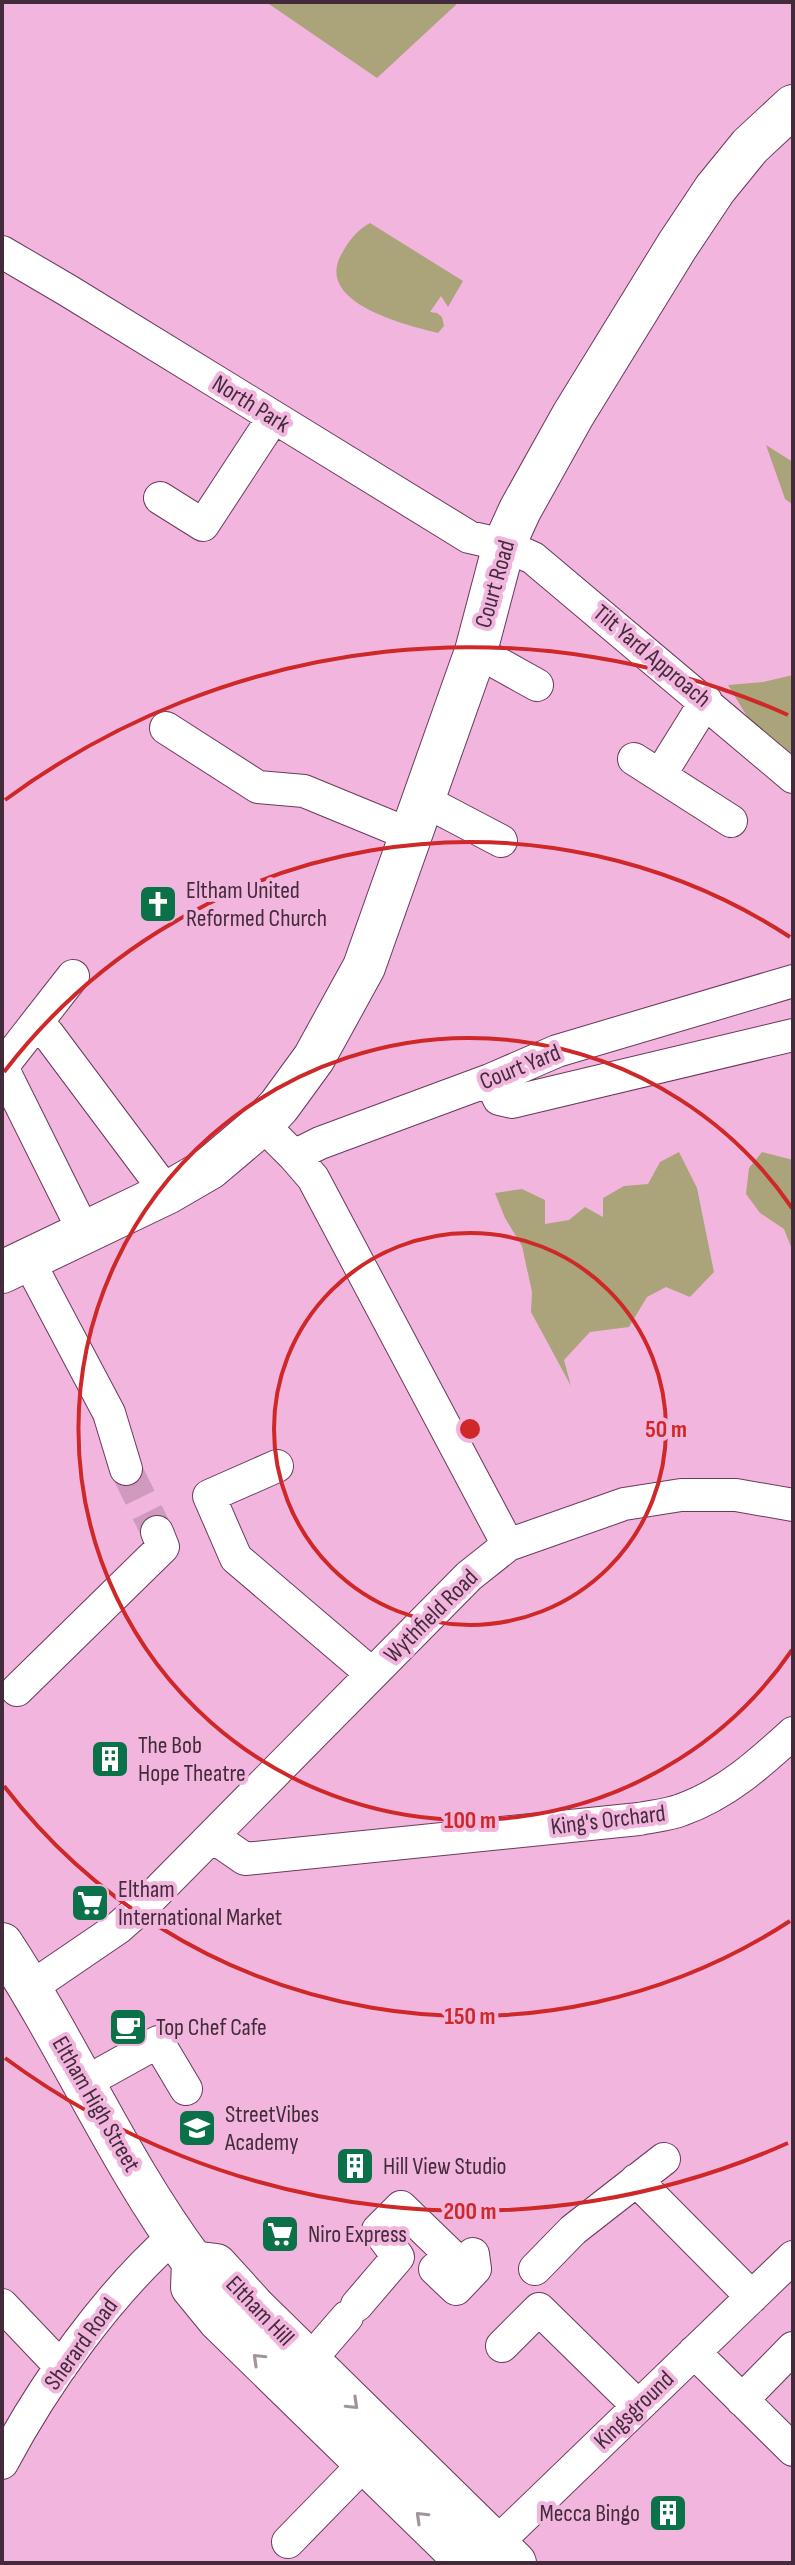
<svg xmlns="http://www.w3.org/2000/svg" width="795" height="2565" font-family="'Sofia Sans Condensed',sans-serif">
	<rect width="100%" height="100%" fill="#f2b6de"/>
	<!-- green -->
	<path fill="#aba47b" d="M 266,2 L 459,2 L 377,78 Z
		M 370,223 L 463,281 L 448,307 L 441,296 L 430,312 L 437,313 L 442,317 L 444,326 L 438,333 C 405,325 315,303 341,255 C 349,240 356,231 370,223 Z
		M 766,445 L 793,462 L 793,505 L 785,499 Z
		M 793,675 L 793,755 L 748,718 L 728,685 L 763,682 Z
		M 679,1152 L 697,1188 L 714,1272 L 690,1297 L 666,1287 L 647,1297 L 629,1327 L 590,1332 L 564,1360 L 571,1386 L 531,1312 L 532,1292 L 522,1246 L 505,1218 L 495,1193 L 522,1189 L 545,1200 L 545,1224 L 569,1220 L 585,1207 L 603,1217 L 603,1198 L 624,1186 L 648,1184 L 660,1162 Z
		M 762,1152 L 793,1160 L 793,1252 L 784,1229 L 760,1213 L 746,1194 L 749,1168 Z"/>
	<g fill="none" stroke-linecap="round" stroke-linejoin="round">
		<!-- minor-tunnel -->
		<path stroke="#cf9abd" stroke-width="32" stroke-dasharray="32 16" stroke-linecap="butt" d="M 126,1469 L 157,1532"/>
		<defs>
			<path id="minor" d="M 2,252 L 67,290 L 469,537 L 504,545 L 533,558 L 793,777
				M 160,498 L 203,525 L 273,418
				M 476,651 L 537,685
				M 166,728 L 258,787 L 304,791 L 411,835
				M 634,759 L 731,821
				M 660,775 L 706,701
				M 423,800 L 501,841
				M 48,1034 L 167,1193
				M 2,1067 L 85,1234
				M 2,1067 L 73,976
				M 490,1080 L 499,1099 L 512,1102 L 793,1035
				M 262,1124 L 294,1156 L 320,1143 L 490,1080 L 557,1051 L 793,981
				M 294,1156 L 313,1178 L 508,1545
				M 28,1260 L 109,1413 L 126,1469
				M 277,1466 L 209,1496 L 236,1558 L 372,1674
				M 17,1690 L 163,1547 L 157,1532
				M 213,1837 L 245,1859 L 639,1819 C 653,1816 668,1815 681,1810 C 726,1794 759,1764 793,1733
				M 30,1988 L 118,1928 L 143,1906 L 469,1576 L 508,1545 L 624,1504 L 681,1495 L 736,1495 L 793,1505
				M 84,2083 L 158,2042 L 186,2089
				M 636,2180 L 752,2297
				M 535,2269 L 573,2230 L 664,2159
				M 2,2305 L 61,2367
				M 357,2305 L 398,2257 L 378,2230 L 401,2207 L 460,2264 L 473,2254 L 475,2269 L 456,2289 L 435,2269
				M 502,2346 L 539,2309 L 638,2406
				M 694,2352 L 793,2450
				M 309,2361 L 347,2317
				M 742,2400 L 793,2348
				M 2,2463 C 44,2384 107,2295 174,2236
				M 288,2542 L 365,2463
				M 479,2560 L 793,2257"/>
			<path id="major" d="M 2,1272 L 167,1193 L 210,1168 L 262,1124 L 279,1106 L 314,1058 L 364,967 L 476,651 L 504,545 L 520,510 L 573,415 L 677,246 L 715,189 L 750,146 L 793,106
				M 2,1944 C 70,2047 119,2163 193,2262
				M 193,2262 L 216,2265 L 255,2308 L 515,2563
				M 193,2262 L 192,2287 L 219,2320 L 468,2563"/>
		</defs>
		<!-- minor casing -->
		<use href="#minor" stroke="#6b395c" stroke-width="34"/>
		<!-- major casing -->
		<use href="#major" stroke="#6b395c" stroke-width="44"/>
		<!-- minor -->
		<use href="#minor" stroke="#fff" stroke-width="32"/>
		<!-- major -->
		<use href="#major" stroke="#fff" stroke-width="42"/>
	</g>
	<!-- one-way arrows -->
	<defs><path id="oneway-chevron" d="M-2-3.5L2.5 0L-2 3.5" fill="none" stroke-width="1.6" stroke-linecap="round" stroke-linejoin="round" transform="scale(2)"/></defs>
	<g stroke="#a1959d">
		<use href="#oneway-chevron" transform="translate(258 2359) rotate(-136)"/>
		<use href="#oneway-chevron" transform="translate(353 2404) rotate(44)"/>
		<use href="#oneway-chevron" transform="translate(421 2517) rotate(-136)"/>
	</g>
	<!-- distance rings -->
	<g fill="none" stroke="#cf2829" stroke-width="4">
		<circle cx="470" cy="1429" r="196"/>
		<path d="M792 1650A391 391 0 1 1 792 1208"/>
		<path d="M790 1921A587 587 0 0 1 4 1786M4 1072A587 587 0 0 1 790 937"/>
		<path d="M788 2143A782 782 0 0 1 5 2058M5 800A782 782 0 0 1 788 715"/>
	</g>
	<!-- icons -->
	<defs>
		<symbol id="church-square" viewBox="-11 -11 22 22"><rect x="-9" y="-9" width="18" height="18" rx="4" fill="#0b7148" stroke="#f2b6de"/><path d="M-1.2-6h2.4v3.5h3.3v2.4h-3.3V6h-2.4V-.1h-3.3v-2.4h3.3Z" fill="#fff"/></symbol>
		<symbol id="building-square" viewBox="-11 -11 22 22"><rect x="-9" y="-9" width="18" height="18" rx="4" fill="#0b7148" stroke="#f2b6de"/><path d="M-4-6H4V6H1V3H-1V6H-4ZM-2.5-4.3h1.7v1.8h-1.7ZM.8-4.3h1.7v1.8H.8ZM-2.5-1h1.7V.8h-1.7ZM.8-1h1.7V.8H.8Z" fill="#fff"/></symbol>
		<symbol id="supermarket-square" viewBox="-11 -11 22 22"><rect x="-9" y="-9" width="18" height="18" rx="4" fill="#0b7148" stroke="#f2b6de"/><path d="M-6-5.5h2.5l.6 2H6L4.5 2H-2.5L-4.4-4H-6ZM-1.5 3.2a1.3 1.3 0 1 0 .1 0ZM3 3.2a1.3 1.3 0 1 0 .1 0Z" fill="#fff"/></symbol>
		<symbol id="cafe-square" viewBox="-11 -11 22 22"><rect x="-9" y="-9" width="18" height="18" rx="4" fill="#0b7148" stroke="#f2b6de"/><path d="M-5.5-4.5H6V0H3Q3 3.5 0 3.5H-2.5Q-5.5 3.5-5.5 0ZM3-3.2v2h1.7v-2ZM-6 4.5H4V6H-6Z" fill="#fff"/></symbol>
		<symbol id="school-square" viewBox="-11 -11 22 22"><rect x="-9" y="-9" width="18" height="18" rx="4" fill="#0b7148" stroke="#f2b6de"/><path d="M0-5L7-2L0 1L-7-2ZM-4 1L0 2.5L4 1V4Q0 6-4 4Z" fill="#fff"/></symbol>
	</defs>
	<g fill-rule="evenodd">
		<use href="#church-square" x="136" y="882" width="44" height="44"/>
		<use href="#building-square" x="88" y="1737" width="44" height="44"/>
		<use href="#supermarket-square" x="68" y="1881" width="44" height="44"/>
		<use href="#cafe-square" x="106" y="2005" width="44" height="44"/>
		<use href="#school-square" x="175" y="2106" width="44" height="44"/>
		<use href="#building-square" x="333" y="2144" width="44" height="44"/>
		<use href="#supermarket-square" x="258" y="2212" width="44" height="44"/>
		<use href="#building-square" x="646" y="2491" width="44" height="44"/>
	</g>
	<g text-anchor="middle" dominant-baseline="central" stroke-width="8" stroke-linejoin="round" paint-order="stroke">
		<!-- street labels -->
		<g font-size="24" fill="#432b3b" stroke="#f2b6de">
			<text transform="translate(251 404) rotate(32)">North Park</text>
			<text transform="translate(495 584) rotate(-74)">Court Road</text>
			<text transform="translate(652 656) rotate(40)">Tilt Yard Approach</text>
			<text transform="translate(520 1067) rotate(-22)">Court Yard</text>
			<text transform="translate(431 1616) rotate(-45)">Wythfield Road</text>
			<text transform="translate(608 1820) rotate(-7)">King's Orchard</text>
			<text transform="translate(96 2104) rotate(60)">Eltham High Street</text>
			<text transform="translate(260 2311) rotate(46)">Eltham Hill</text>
			<text transform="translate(81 2344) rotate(-54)">Sherard Road</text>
			<text transform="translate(634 2410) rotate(-44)">Kingsground</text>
		</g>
		<!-- poi labels -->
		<g font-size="24" fill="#432b3b" stroke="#f2b6de" text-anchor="start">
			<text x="186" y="890">Eltham United<tspan x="186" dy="28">Reformed Church</tspan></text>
			<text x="138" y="1745">The Bob<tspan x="138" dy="28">Hope Theatre</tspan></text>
			<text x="118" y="1889">Eltham<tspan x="118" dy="28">International Market</tspan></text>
			<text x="156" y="2027">Top Chef Cafe</text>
			<text x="225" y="2114">StreetVibes<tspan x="225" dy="28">Academy</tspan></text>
			<text x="383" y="2166">Hill View Studio</text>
			<text x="308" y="2234">Niro Express</text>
			<text x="640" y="2513" text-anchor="end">Mecca Bingo</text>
		</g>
	</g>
	<circle cx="470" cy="1429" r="12" fill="#cf2829" stroke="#f2b6de" stroke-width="4"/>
	<g font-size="24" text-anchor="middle" font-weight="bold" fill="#cf2829" stroke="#f2b6de" stroke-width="8" stroke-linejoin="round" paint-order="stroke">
		<text x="666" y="1437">50 m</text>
		<text x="470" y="1828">100 m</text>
		<text x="470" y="2024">150 m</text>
		<text x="470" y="2219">200 m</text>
	</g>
	<!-- border -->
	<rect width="795" height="2565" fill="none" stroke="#432b3b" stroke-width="8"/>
</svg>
